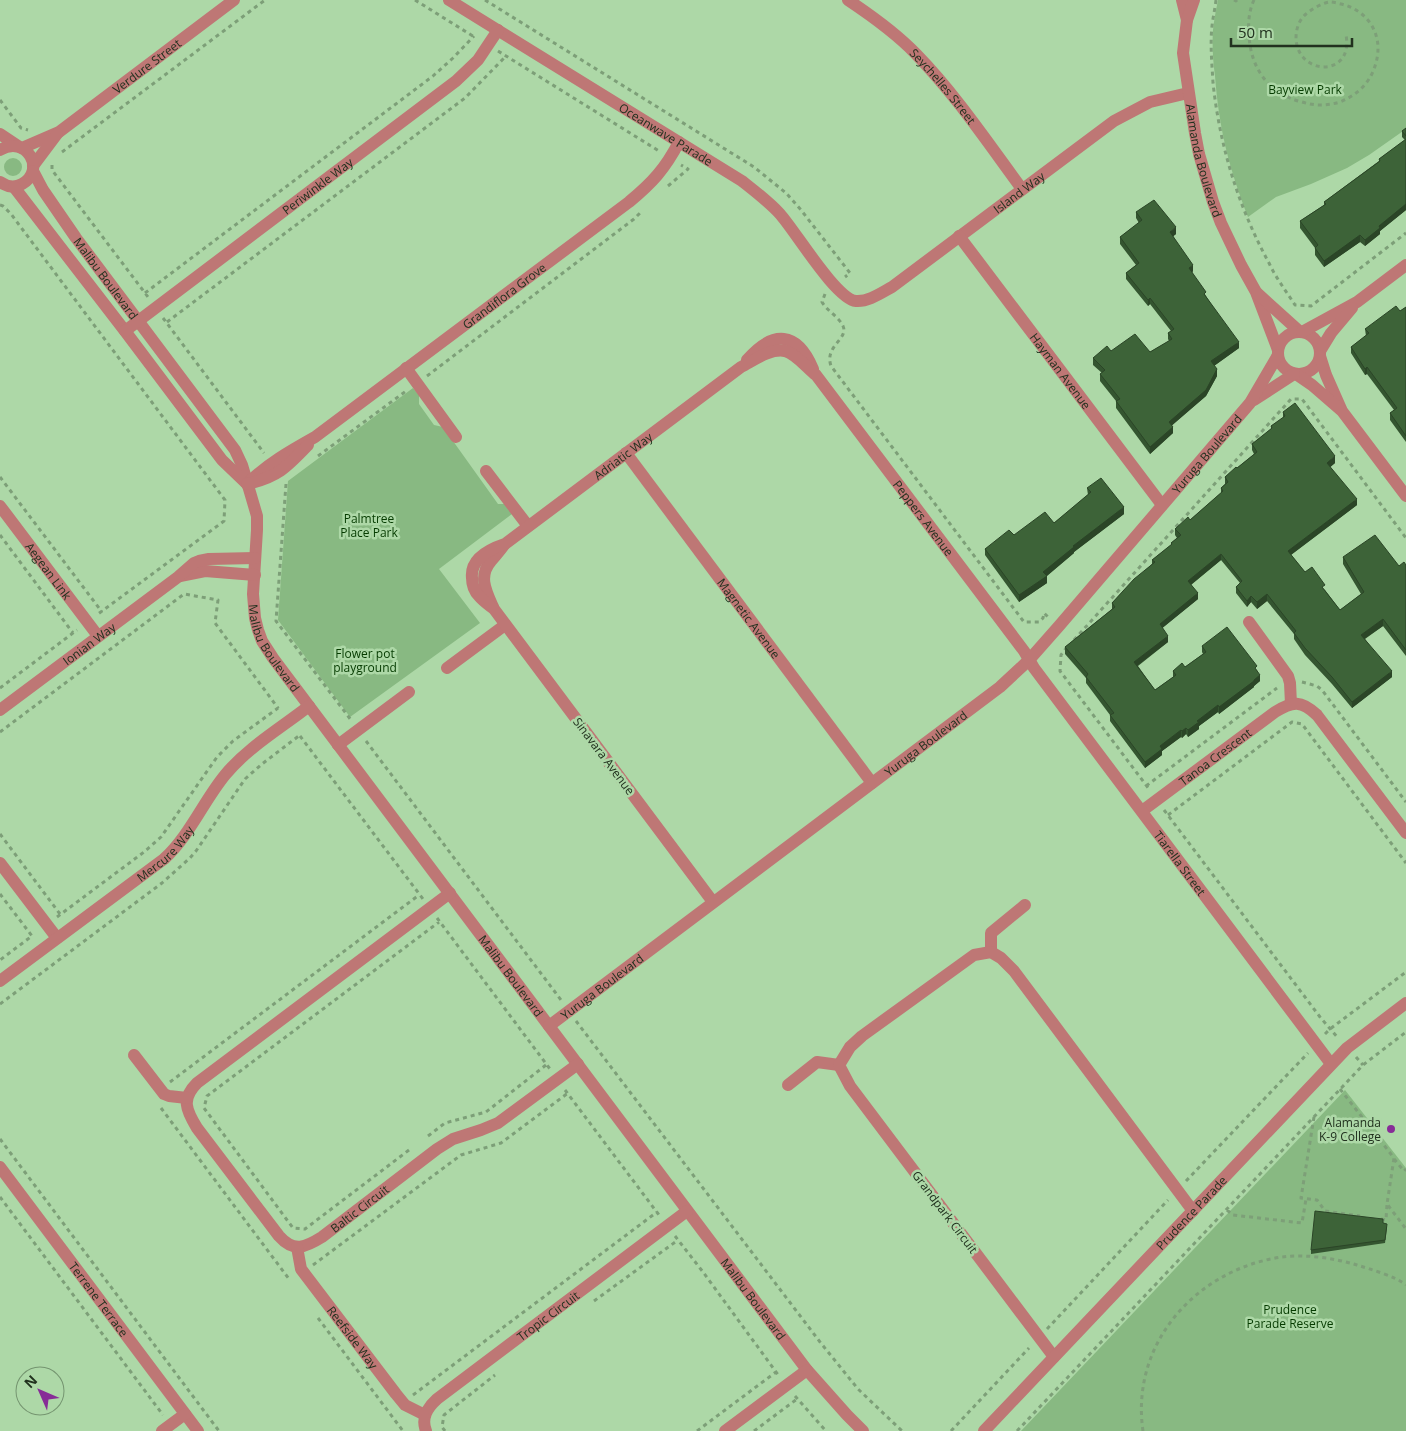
<svg xmlns="http://www.w3.org/2000/svg" width="1406" height="1431" font-family="'Open Sans',sans-serif">
	<rect width="100%" height="100%" fill="#add8a7"/>
	<!-- green -->
	<path fill="#88b982" d="M 1218,0 L 1406,0 L 1406,129 L 1369,155 L 1347,168 L 1311,184 L 1276,197 L 1248,217 C 1229,168 1219,129 1215,76 C 1213,61 1212,46 1213,30 C 1214,20 1216,10 1218,0 Z
		M4 167a9 9 0 1 1 18 0a9 9 0 1 1-18 0Z
		M 413,388 L 419,395 L 419,404 L 434,425 L 443,427 L 498,504 L 505,504 L 512,514 L 439,569 L 480,623 L 350,717 L 278,620 L 288,481 Z
		M 1345,1090 L 1406,1168 L 1406,1431 L 1021,1431 Z"/>
	<g fill="none" stroke-linecap="round" stroke-linejoin="round">
		<!-- path -->
		<path stroke="#7d9f78" stroke-width="3" stroke-dasharray="4 4" stroke-linecap="butt" d="M 415,0 L 476,38
			M 485,0 L 754,167 L 786,193 L 801,210 L 850,273 L 845,277
			M 1216,0 C 1215,9 1213,17 1212,26 C 1210,45 1212,64 1213,83 C 1220,147 1238,206 1269,263 C 1276,278 1286,291 1295,305 L 1311,306 L 1406,233
			M 1234,0 L 1236,1 L 1237,0
			M 1254,0 C 1249,11 1248,22 1249,34 C 1250,68 1269,94 1302,102 C 1315,106 1327,106 1340,102 C 1352,97 1362,90 1369,79 C 1376,68 1380,52 1377,39 C 1373,20 1358,8 1341,4 C 1337,3 1333,2 1330,2 C 1322,3 1312,9 1306,14 C 1299,20 1296,29 1296,38 C 1297,76 1354,78 1346,35
			M 498,51 L 659,151
			M 0,100 L 21,128 L 28,130
			M 62,152 L 265,0
			M 52,165 L 52,170 L 148,297
			M 668,186 L 688,169 L 681,165
			M 0,205 L 3,206 L 11,214 L 225,500 L 224,521 L 98,614
			M 145,293 L 433,76 L 453,58 L 474,36
			M 825,294 L 822,302 C 827,311 839,317 843,326 C 849,339 824,346 831,366 L 1024,622 L 1039,622 L 1043,618 L 1044,613 L 1049,618
			M 163,318 L 264,453
			M 167,322 L 465,98 L 506,56
			M 427,376 L 634,219 L 640,213
			M 318,456 L 406,391
			M 0,477 L 102,612
			M 286,484 L 276,621 L 351,720
			M 0,535 L 73,633
			M 1074,640 L 1291,399 L 1302,399 L 1406,538
			M 1067,647 L 1061,655 L 1060,671 L 1149,789
			M 1302,682 L 1317,686 L 1322,690 L 1406,802
			M 0,688 L 77,630
			M 0,732 L 184,594 L 218,600 L 215,623 L 278,708
			M 300,736 L 423,899
			M 366,741 L 561,1000
			M 1146,786 L 1277,688
			M 1164,810 L 1320,1017 L 1338,1038
			M 1168,815 L 1292,722 L 1302,724 L 1406,863
			M 0,834 L 60,914
			M 0,894 L 32,936 L 0,960
			M 57,917 L 144,852 L 161,837 L 217,757 L 233,741 L 278,708 L 280,710
			M 437,918 L 550,1069
			M 0,1004 L 162,883 L 190,858 L 196,851 L 245,779 L 262,764 L 300,735
			M 576,1021 L 820,1342 L 858,1389 L 902,1431
			M 1325,1034 L 1330,1029 L 1406,972
			M 1356,1057 L 1363,1065
			M 170,1082 L 419,895
			M 1340,1089 L 1394,1158 L 1387,1204 L 1406,1229
			M 565,1090 L 659,1215
			M 161,1108 L 289,1279
			M 1314,1117 L 1301,1198 L 1317,1200 L 1325,1211 L 1360,1216
			M 428,1136 L 445,1123 L 486,1112 L 546,1065
			M 0,1139 L 219,1431
			M 409,1150 L 305,1229 L 293,1228 L 204,1108 L 207,1096 L 439,922
			M 1394,1159 L 1404,1171 L 1406,1169
			M 1186,1181 L 1308,1053
			M 0,1197 L 163,1415
			M 1227,1210 L 1233,1215 L 1302,1223 L 1306,1199
			M 1381,1219 L 1386,1220 L 1387,1204
			M 675,1236 L 703,1272 L 779,1376
			M 313,1265 L 461,1155 L 501,1143 L 568,1093
			M 594,1301 L 678,1240
			M 318,1318 L 403,1431
			M 1047,1329 L 1168,1200
			M 413,1395 L 657,1212
			M 795,1396 L 826,1431
			M 445,1431 L 442,1427 L 444,1415 L 495,1375
			M 697,1431 L 776,1372
			M 754,1431 L 797,1399
			M 951,1431 L 1029,1348
			M 1017,1431 L 1363,1065 L 1406,1032
			M 1143,1431 C 1130,1343 1197,1269 1282,1257 C 1306,1254 1334,1258 1357,1265 C 1370,1269 1397,1277 1406,1285"/>
		<!-- minor -->
		<g stroke="#be7775" stroke-width="12">
			<path id="s1" d="M 449,0 L 742,181 C 756,192 769,202 780,214 C 796,232 836,299 856,301 C 868,302 881,293 892,287 L 1114,121 L 1150,102 L 1188,93"/>
			<path id="s2" d="M 848,0 C 872,16 896,33 916,54 C 956,95 988,143 1022,189"/>
			<path d="M 1182,0 L 1187,20"/>
			<path id="s3" d="M 1194,0 L 1187,20 L 1183,53 L 1195,133 L 1199,154 L 1213,202 L 1221,223 L 1241,265 L 1256,292 L 1278,350"/>
			<path d="M 0,134 L 18,146"/>
			<path id="s4" d="M 22,148 L 59,132 L 234,0"/>
			<path d="M 0,150 C 26,134 47,170 22,184 C 15,188 7,187 0,182"/>
			<path d="M 33,166 L 57,134"/>
			<path id="s5" d="M 33,171 L 43,190 L 76,238 L 235,450 L 242,465 L 257,516 L 257,530 L 253,594 L 255,618 L 258,630 L 262,641 L 273,658 L 807,1370 L 847,1415 L 863,1431"/>
			<path d="M 14,187 L 125,331 L 222,460 L 247,484"/>
			<path id="s6" d="M 959,236 L 1162,505"/>
			<path d="M 1257,293 L 1299,331"/>
			<path id="s7" d="M 125,331 L 456,81 L 478,60 L 498,30"/>
			<circle cx="1299" cy="353" r="21"/>
			<path d="M 1302,332 L 1357,302 L 1406,265"/>
			<path d="M 1320,351 L 1331,333 L 1352,308"/>
			<path d="M 1320,356 L 1326,375 L 1341,409"/>
			<path d="M 747,360 C 773,330 797,331 813,369"/>
			<path d="M 406,368 L 456,437"/>
			<path d="M 1296,374 L 1312,385 L 1342,411 L 1406,496"/>
			<path d="M 1254,400 L 1294,374"/>
			<path id="s8" d="M 626,453 L 872,783"/>
			<path d="M 486,471 L 528,526"/>
			<path id="s9" d="M 247,484 C 267,464 290,451 315,437 L 629,202 C 652,183 665,169 679,142"/>
			<path d="M 247,484 C 278,477 287,467 308,445"/>
			<path id="s10" d="M 0,506 L 98,636"/>
			<path d="M 180,576 L 205,571 L 255,575"/>
			<path d="M 493,607 C 486,591 478,576 491,561 C 495,556 500,551 504,545"/>
			<path d="M 1249,622 L 1288,676 L 1290,683 L 1291,704"/>
			<path d="M 447,668 L 505,625"/>
			<path id="s11" d="M 0,710 L 178,577 L 194,563 L 199,561 L 209,559 L 255,558"/>
			<path d="M 338,745 L 409,692"/>
			<path id="s12" d="M 1142,811 L 1275,712 C 1293,701 1301,700 1317,715 L 1406,833"/>
			<path d="M 0,863 L 57,938"/>
			<path id="s13" d="M 450,893 L 197,1083 C 181,1099 186,1110 197,1128 L 279,1236 C 294,1253 306,1247 322,1237 L 437,1149 L 453,1139 L 481,1130 L 498,1123 L 578,1064"/>
			<path id="s14" d="M 713,902 L 494,609 C 489,605 483,601 479,596 C 474,591 472,585 472,578 C 470,559 490,549 505,544 L 741,367 C 753,361 770,348 785,351 C 796,354 807,368 816,375 L 1024,651 L 1034,668 L 1331,1064"/>
			<path d="M 991,952 L 991,933 L 1025,905"/>
			<path id="s15" d="M 0,981 L 164,859 C 190,835 203,802 225,775 C 248,747 281,728 309,706"/>
			<path id="s16" d="M 549,1026 L 1000,687 L 1029,660 L 1059,626 L 1250,403 L 1278,355"/>
			<path d="M 134,1055 L 164,1094 L 169,1096 L 187,1098"/>
			<path d="M 788,1085 L 817,1062 L 839,1065"/>
			<path id="s17" d="M 0,1167 L 198,1431"/>
			<path id="s18" d="M 297,1247 L 301,1269 L 396,1394 L 405,1405 L 425,1415"/>
			<path d="M 1054,1357 L 850,1086 L 839,1065 L 850,1047 L 862,1036 L 974,955 L 991,952 L 1001,958 L 1014,971 L 1193,1211"/>
			<path d="M 162,1431 L 185,1414"/>
			<path id="s19" d="M 426,1431 C 421,1418 427,1408 437,1399 L 687,1211"/>
			<path d="M 725,1431 L 807,1370"/>
			<path id="s20" d="M 984,1431 L 1347,1048 L 1406,1003"/>
		</g>
	</g>
	<!-- wall -->
	<path fill="#345530" d="M 1406,128 L 1406,210 L 1380,231 L 1380,234 L 1365,246 L 1360,242 L 1324,267 L 1315,255 L 1315,248 L 1300,228 L 1300,221 L 1324,205 L 1324,202 L 1379,161 L 1379,159 L 1405,140 L 1402,137 L 1402,131 Z
		M 1136,212 L 1176,234 L 1173,236 L 1193,271 L 1192,273 L 1206,296 L 1239,348 L 1214,366 L 1217,376 L 1206,396 L 1172,425 L 1173,433 L 1150,454 L 1116,408 L 1116,401 L 1100,381 L 1100,374 L 1102,373 L 1093,365 L 1093,358 L 1111,351 L 1150,352 L 1169,341 L 1168,339 L 1168,333 L 1171,331 L 1150,304 L 1148,306 L 1126,279 L 1126,273 L 1136,265 L 1120,244 L 1120,237 L 1139,223 L 1136,218 Z
		M 1406,307 L 1406,442 L 1390,420 L 1390,413 L 1394,410 L 1367,374 L 1365,375 L 1351,353 L 1351,347 L 1366,336 L 1365,329 L 1400,311 Z
		M 1283,412 L 1335,463 L 1330,467 L 1357,505 L 1291,555 L 1305,572 L 1325,590 L 1340,610 L 1361,594 L 1343,564 L 1343,557 L 1399,566 L 1406,565 L 1406,656 L 1383,626 L 1365,639 L 1392,677 L 1352,708 L 1332,684 L 1305,655 L 1294,639 L 1294,634 L 1267,601 L 1257,609 L 1251,602 L 1247,607 L 1236,593 L 1236,587 L 1240,583 L 1221,560 L 1191,585 L 1198,599 L 1162,628 L 1168,642 L 1138,666 L 1155,690 L 1173,677 L 1173,671 L 1185,667 L 1203,654 L 1202,652 L 1202,646 L 1257,670 L 1260,681 L 1254,686 L 1254,687 L 1219,714 L 1218,712 L 1199,726 L 1199,729 L 1188,737 L 1186,734 L 1182,738 L 1181,737 L 1162,751 L 1162,755 L 1145,768 L 1110,721 L 1110,715 L 1086,683 L 1086,678 L 1065,654 L 1065,647 L 1112,609 L 1112,603 L 1152,564 L 1152,560 L 1171,545 L 1171,543 L 1177,538 L 1175,535 L 1175,529 L 1190,520 L 1221,493 L 1221,488 L 1225,484 L 1225,477 L 1237,468 L 1254,454 L 1252,450 L 1252,444 L 1271,429 L 1271,426 L 1283,418 Z
		M 1087,488 L 1124,514 L 1074,552 L 1074,553 L 1047,576 L 1047,583 L 1019,602 L 985,555 L 985,549 L 1014,535 L 1054,523 L 1088,495 Z
		M 1383,1224 L 1387,1227 L 1385,1243 L 1311,1254 L 1311,1250 Z"/>
	<!-- shaded-wall -->
	<path fill="#2b4527" d="M 1406,204 L 1406,210 L 1380,231 L 1380,234 L 1365,246 L 1365,240 L 1379,226 Z
		M 1176,227 L 1176,234 L 1170,239 L 1170,232 Z
		M 1360,235 L 1360,242 L 1324,267 L 1324,261 Z
		M 1193,265 L 1193,271 L 1189,275 L 1189,268 Z
		M 1150,298 L 1150,304 L 1148,306 L 1148,300 Z
		M 1239,342 L 1239,348 L 1211,368 L 1211,361 Z
		M 1367,367 L 1367,374 L 1365,375 L 1365,369 Z
		M 1217,369 L 1217,376 L 1206,396 L 1169,428 L 1169,422 Z
		M 1173,427 L 1173,433 L 1150,454 L 1150,447 Z
		M 1335,456 L 1335,463 L 1327,470 L 1327,463 Z
		M 1357,499 L 1357,505 L 1288,557 L 1288,551 Z
		M 1124,507 L 1124,514 L 1074,552 L 1074,553 L 1043,579 L 1043,572 L 1073,546 Z
		M 1221,554 L 1221,560 L 1188,587 L 1188,581 Z
		M 1047,576 L 1047,583 L 1019,602 L 1019,595 Z
		M 1198,593 L 1198,599 L 1160,630 L 1160,624 Z
		M 1267,594 L 1267,601 L 1257,609 L 1257,602 Z
		M 1251,596 L 1251,602 L 1247,607 L 1247,601 Z
		M 1383,619 L 1383,626 L 1361,641 L 1361,635 Z
		M 1168,636 L 1168,642 L 1134,668 L 1134,662 Z
		M 1392,671 L 1392,677 L 1352,708 L 1352,702 Z
		M 1260,675 L 1260,681 L 1254,686 L 1254,687 L 1219,714 L 1219,707 Z
		M 1218,705 L 1218,712 L 1199,726 L 1199,729 L 1188,737 L 1188,730 L 1197,721 Z
		M 1186,728 L 1186,734 L 1182,738 L 1182,731 Z
		M 1181,730 L 1181,737 L 1162,751 L 1162,755 L 1145,768 L 1145,762 L 1160,746 Z"/>
	<!-- building -->
	<path fill="#3d6338" stroke="#2b4527" d="M 1406,128 L 1406,136 L 1402,131 Z
		M 1406,139 L 1406,204 L 1379,226 L 1380,228 L 1365,240 L 1360,235 L 1324,261 L 1315,248 L 1318,245 L 1300,221 L 1326,204 L 1324,202 L 1380,161 L 1379,159 Z
		M 1154,200 L 1176,227 L 1170,232 L 1193,265 L 1189,268 L 1206,292 L 1204,294 L 1239,342 L 1211,361 L 1217,369 L 1206,390 L 1169,422 L 1173,427 L 1150,447 L 1116,401 L 1120,399 L 1100,374 L 1105,370 L 1093,358 L 1107,346 L 1111,351 L 1135,334 L 1150,352 L 1172,339 L 1168,333 L 1174,329 L 1150,298 L 1148,300 L 1126,273 L 1139,263 L 1120,237 L 1142,220 L 1136,212 Z
		M 1396,306 L 1400,311 L 1406,307 L 1406,436 L 1390,413 L 1397,408 L 1367,367 L 1365,369 L 1351,347 L 1369,333 L 1365,329 Z
		M 1295,403 L 1335,456 L 1327,463 L 1357,499 L 1288,551 L 1305,572 L 1312,567 L 1325,585 L 1322,587 L 1340,610 L 1364,592 L 1343,557 L 1375,535 L 1399,566 L 1404,562 L 1406,565 L 1406,650 L 1383,619 L 1361,635 L 1392,671 L 1352,702 L 1332,677 L 1305,648 L 1294,633 L 1296,631 L 1267,594 L 1257,602 L 1251,596 L 1247,601 L 1236,587 L 1242,581 L 1221,554 L 1188,581 L 1198,593 L 1160,624 L 1168,636 L 1134,662 L 1155,690 L 1176,675 L 1173,671 L 1182,663 L 1185,667 L 1206,652 L 1202,646 L 1227,627 L 1257,666 L 1255,668 L 1260,675 L 1254,680 L 1254,681 L 1219,707 L 1218,705 L 1197,721 L 1199,722 L 1188,730 L 1186,728 L 1182,731 L 1181,730 L 1160,746 L 1162,749 L 1145,762 L 1110,715 L 1114,713 L 1086,677 L 1088,674 L 1065,647 L 1115,607 L 1112,603 L 1134,579 L 1155,562 L 1152,560 L 1172,544 L 1171,543 L 1181,535 L 1175,529 L 1188,517 L 1190,520 L 1223,491 L 1221,488 L 1228,482 L 1225,477 L 1236,467 L 1237,468 L 1257,452 L 1252,444 L 1272,428 L 1271,426 L 1285,416 L 1283,412 Z
		M 1101,478 L 1124,507 L 1073,546 L 1074,547 L 1043,572 L 1047,576 L 1019,595 L 985,549 L 1009,530 L 1014,535 L 1045,512 L 1054,523 L 1091,492 L 1087,488 Z
		M 1315,1211 L 1383,1219 L 1383,1223 L 1387,1224 L 1385,1240 L 1311,1250 Z"/>
	<!-- markers -->
	<circle fill="#872c97" stroke="#add8a7" stroke-width="2" cx="1391" cy="1129" r="5"/>
	<g text-anchor="middle" dominant-baseline="central" stroke-width="5" stroke-linejoin="round" paint-order="stroke">
		<!-- street labels -->
		<g font-size="12" fill="#21311e" stroke="#add8a7">
			<text stroke="none"><textPath href="#s4" startOffset="150">Verdure Street</textPath></text>
			<text stroke="none"><textPath href="#s2" startOffset="129">Seychelles Street</textPath></text>
			<text stroke="none"><textPath href="#s1" startOffset="255">Oceanwave Parade</textPath></text>
			<text stroke="none"><textPath href="#s3" startOffset="164">Alamanda Boulevard</textPath></text>
			<text stroke="none"><textPath href="#s7" startOffset="241">Periwinkle Way</textPath></text>
			<text stroke="none"><textPath href="#s1" startOffset="709">Island Way</textPath></text>
			<text stroke="none"><textPath href="#s5" startOffset="130">Malibu Boulevard</textPath></text>
			<text stroke="none"><textPath href="#s9" startOffset="319">Grandiflora Grove</textPath></text>
			<text stroke="none"><textPath href="#s6" startOffset="169">Hayman Avenue</textPath></text>
			<text stroke="none"><textPath href="#s16" startOffset="876">Yuruga Boulevard</textPath></text>
			<text stroke="none"><textPath href="#s14" startOffset="604">Adriatic Way</textPath></text>
			<text stroke="none"><textPath href="#s14" startOffset="1018">Peppers Avenue</textPath></text>
			<text stroke="none"><textPath href="#s10" startOffset="81">Aegean Link</textPath></text>
			<text stroke="none"><textPath href="#s8" startOffset="206">Magnetic Avenue</textPath></text>
			<text stroke="none"><textPath href="#s11" startOffset="111">Ionian Way</textPath></text>
			<text stroke="none"><textPath href="#s5" startOffset="552">Malibu Boulevard</textPath></text>
			<text stroke="none"><textPath href="#s16" startOffset="471">Yuruga Boulevard</textPath></text>
			<text transform="translate(604 756) rotate(53)">Sinavara Avenue</text>
			<text stroke="none"><textPath href="#s12" startOffset="91">Tanoa Crescent</textPath></text>
			<text stroke="none"><textPath href="#s15" startOffset="209">Mercure Way</textPath></text>
			<text stroke="none"><textPath href="#s14" startOffset="1448">Tiarella Street</textPath></text>
			<text stroke="none"><textPath href="#s5" startOffset="958">Malibu Boulevard</textPath></text>
			<text stroke="none"><textPath href="#s16" startOffset="66">Yuruga Boulevard</textPath></text>
			<text stroke="none"><textPath href="#s13" startOffset="598">Baltic Circuit</textPath></text>
			<text transform="translate(945 1212) rotate(53)">Grandpark Circuit</text>
			<text stroke="none"><textPath href="#s20" startOffset="301">Prudence Parade</textPath></text>
			<text stroke="none"><textPath href="#s17" startOffset="165">Terrene Terrace</textPath></text>
			<text stroke="none"><textPath href="#s5" startOffset="1362">Malibu Boulevard</textPath></text>
			<text stroke="none"><textPath href="#s19" startOffset="175">Tropic Circuit</textPath></text>
			<text stroke="none"><textPath href="#s18" startOffset="108">Reefside Way</textPath></text>
		</g>
		<!-- park labels -->
		<g font-size="12" fill="#053b00" stroke="#add8a7">
			<text x="1305" y="89">Bayview Park</text>
			<text x="369" y="518">Palmtree<tspan x="369" dy="14">Place Park</tspan></text>
			<text x="365" y="653">Flower pot<tspan x="365" dy="14">playground</tspan></text>
			<text x="1290" y="1309">Prudence<tspan x="1290" dy="14">Parade Reserve</tspan></text>
		</g>
		<!-- poi labels -->
		<g font-size="12" fill="#21311e" stroke="#add8a7" text-anchor="end">
			<text x="1381" y="1122">Alamanda<tspan x="1381" dy="14">K-9 College</tspan></text>
		</g>
	</g>
	<!-- north arrow -->
	<g transform="translate(40 1391) rotate(315)"><circle r="24" fill="#add8a7" stroke="#759570"/>
	<path d="M0-4L9 19L0 12L-9 19Z" fill="#872c97"/>
	<text y="-8" font-size="14" font-weight="bold" text-anchor="middle" fill="#21311e">N</text>
	</g>
	<!-- scale -->
	<path d="M1231 38v8h121v-8" fill="none" stroke="#21311e" stroke-width="2.5"/>
	<text x="1238" y="38" font-size="15" fill="#21311e" stroke="#add8a7" stroke-width="4" paint-order="stroke">50 m</text>
</svg>
